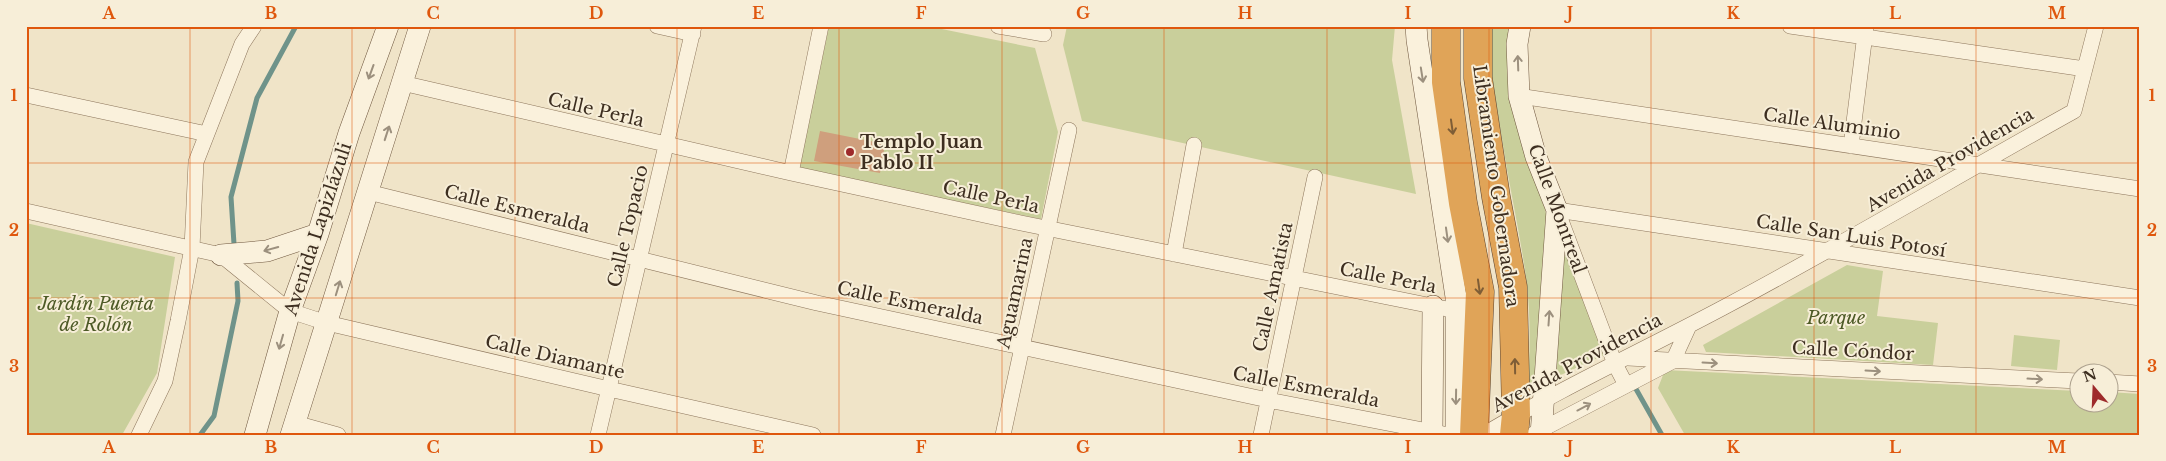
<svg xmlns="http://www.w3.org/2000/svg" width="2166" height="461" font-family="'Libre Baskerville',serif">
	<rect width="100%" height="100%" fill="#f0e4c8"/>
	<!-- green -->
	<path fill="#c9cf9b" d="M 829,26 L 927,26 L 1035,48 L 1058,132 L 1041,219 L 799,169 Z
		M 1067,26 L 1395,26 L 1392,60 L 1416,194 L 1082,121 L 1063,45 Z
		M 1491,26 L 1510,26 L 1547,219 L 1535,388 L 1528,388 C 1530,351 1531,315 1526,278 C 1520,232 1509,186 1502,139 C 1496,102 1487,64 1491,26 Z
		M 26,223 L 175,257 L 157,373 L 122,435 L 26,435 Z
		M 1565,249 L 1604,355 L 1550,380 Z
		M 1847,265 L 1883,271 L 1877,316 L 1938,323 L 1933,365 L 1706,352 L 1703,345 Z
		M 2014,335 L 2060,340 L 2057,370 L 2011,366 Z
		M 1665,370 L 2078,391 L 2078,404 L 2108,404 L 2109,392 L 2140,394 L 2140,435 L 1685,435 L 1658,388 Z"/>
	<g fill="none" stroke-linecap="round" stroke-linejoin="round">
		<!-- stream -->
		<path stroke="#6f938a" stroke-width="5" d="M 234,244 L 231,197 L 257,98 L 296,26
			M 1636,389 L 1662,435
			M 200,435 L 214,416 L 238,301 L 237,283"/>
	</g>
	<!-- building -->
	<path fill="#cf9f7d" d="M 820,131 L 885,144 L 880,173 L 814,161 Z"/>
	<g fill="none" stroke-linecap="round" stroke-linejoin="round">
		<defs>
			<path id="street" d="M 657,26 L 693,34
				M 998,26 L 1044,34
				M 1790,26 L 2085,69
				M 402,83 L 791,173 L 1021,223 L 1457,311
				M 26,95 L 207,134
				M 1519,96 L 2140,189
				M 1851,146 L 1866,26
				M 791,173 L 821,26
				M 368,192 L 817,303 L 1268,400 L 1449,435
				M 26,211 L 221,255 L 290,311 L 327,323 L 609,389 L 813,435
				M 1174,254 L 1194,145
				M 1628,358 L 2078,381
				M 2108,382 L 2140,384
				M 1626,385 L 1615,364 L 1557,210 L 2140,298
				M 295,423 L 338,435
				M 1535,433 L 1673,361 L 1689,326
				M 139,435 L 165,381 L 178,321 L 192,248 L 196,162 L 242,44 L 254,26
				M 598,435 L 694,26
				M 1003,435 L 1069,130
				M 1261,435 L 1315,177
				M 1483,435 C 1563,387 1648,348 1730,304 C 1846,242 1959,175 2074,111 L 2096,26"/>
			<path id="secondary" d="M 1416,26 L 1417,40 L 1456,297 L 1456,435
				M 1520,26 L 1517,44 L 1519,96 L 1536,157 L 1557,210 L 1541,435
				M 221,255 L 267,251 L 318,234
				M 1432,431 L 1433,306
				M 255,435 L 290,311 L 318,234 L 349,133 L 388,26
				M 291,435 L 420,26"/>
			<path id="highway" d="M 1446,26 L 1446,82 L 1463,203 L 1480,292 L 1474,435
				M 1478,26 L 1478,78 L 1496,197 L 1513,287 L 1516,415 L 1514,435"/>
		</defs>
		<!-- street casing -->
		<use href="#street" stroke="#8d765c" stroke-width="16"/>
		<!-- secondary casing -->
		<use href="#secondary" stroke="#6f573f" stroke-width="22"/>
		<!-- highway casing -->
		<use href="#highway" stroke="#5b4430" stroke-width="29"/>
		<!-- street -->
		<use href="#street" stroke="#faf1dc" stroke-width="15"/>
		<!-- secondary -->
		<use href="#secondary" stroke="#faf1dc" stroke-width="21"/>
		<!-- highway -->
		<use href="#highway" stroke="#e0a458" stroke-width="28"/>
	</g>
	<!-- one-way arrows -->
	<defs><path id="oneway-shaft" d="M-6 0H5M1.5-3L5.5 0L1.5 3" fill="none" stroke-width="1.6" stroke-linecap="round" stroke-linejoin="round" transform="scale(1.25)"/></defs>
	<g stroke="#9c907e">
		<use href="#oneway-shaft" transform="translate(1518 63) rotate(-92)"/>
		<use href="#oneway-shaft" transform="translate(371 72) rotate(110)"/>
		<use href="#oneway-shaft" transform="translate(1422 75) rotate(81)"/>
		<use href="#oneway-shaft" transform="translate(387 133) rotate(-72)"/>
		<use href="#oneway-shaft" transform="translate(1447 235) rotate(82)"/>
		<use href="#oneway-shaft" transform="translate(271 249) rotate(165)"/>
		<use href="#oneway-shaft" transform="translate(338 288) rotate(-73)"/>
		<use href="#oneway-shaft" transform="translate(1549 318) rotate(-86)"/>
		<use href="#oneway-shaft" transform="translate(281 342) rotate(106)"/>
		<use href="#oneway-shaft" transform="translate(1710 363) rotate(3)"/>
		<use href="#oneway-shaft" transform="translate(1873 371) rotate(3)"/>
		<use href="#oneway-shaft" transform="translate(2035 379) rotate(3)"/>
		<use href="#oneway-shaft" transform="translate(1456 397) rotate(91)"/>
		<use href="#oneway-shaft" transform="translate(1584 407) rotate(-28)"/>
	</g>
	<g stroke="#7e5d36">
		<use href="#oneway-shaft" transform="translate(1452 127) rotate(82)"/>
		<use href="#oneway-shaft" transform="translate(1479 287) rotate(82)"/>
		<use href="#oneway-shaft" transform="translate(1515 366) rotate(-91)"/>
	</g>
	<!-- grid -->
	<path fill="none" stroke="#df570d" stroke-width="1" stroke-opacity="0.55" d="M 190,26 L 190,435M 352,26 L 352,435M 515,26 L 515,435M 677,26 L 677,435M 839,26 L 839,435M 1002,26 L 1002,435M 1164,26 L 1164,435M 1327,26 L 1327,435M 1489,26 L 1489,435M 1651,26 L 1651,435M 1814,26 L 1814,435M 1976,26 L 1976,435M 26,163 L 2140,163M 26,298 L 2140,298"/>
	<!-- markers -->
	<circle fill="#9e2a2b" stroke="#f7eed8" stroke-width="2" cx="850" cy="152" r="5"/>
	<g text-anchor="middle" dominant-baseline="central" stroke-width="4" stroke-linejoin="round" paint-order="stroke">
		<!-- street labels -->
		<g font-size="18" fill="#3d2e20" stroke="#f7eed8">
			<text transform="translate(596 110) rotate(13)">Calle Perla</text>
			<text transform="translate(1832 124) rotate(8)">Calle Aluminio</text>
			<text transform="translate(1950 160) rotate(-30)">Avenida Providencia</text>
			<text transform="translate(1496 186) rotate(82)">Libramiento Gobernadora</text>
			<text transform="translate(991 197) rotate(12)">Calle Perla</text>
			<text transform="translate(517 209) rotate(14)">Calle Esmeralda</text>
			<text transform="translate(1557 209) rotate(70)">Calle Montreal</text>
			<text transform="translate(628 226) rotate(-77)">Calle Topacio</text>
			<text transform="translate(318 229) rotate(-72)">Avenida Lapizlázuli</text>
			<text transform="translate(1851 236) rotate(9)">Calle San Luis Potosí</text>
			<text transform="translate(1388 278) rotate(11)">Calle Perla</text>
			<text transform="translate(1273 287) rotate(-78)">Calle Amatista</text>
			<text transform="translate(1015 293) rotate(-78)">Aguamarina</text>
			<text transform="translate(910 303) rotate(12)">Calle Esmeralda</text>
			<text transform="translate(1853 351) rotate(3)">Calle Cóndor</text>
			<text transform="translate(555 357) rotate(13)">Calle Diamante</text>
			<text transform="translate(1577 363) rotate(-28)">Avenida Providencia</text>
			<text transform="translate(1306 387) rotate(11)">Calle Esmeralda</text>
		</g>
		<!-- poi labels -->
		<g font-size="18" font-weight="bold" fill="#3d2e20" stroke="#f7eed8" text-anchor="start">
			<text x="860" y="142">Templo Juan<tspan x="860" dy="21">Pablo II</tspan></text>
		</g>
		<!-- park labels -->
		<g font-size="18" font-style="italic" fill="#4d5a26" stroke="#f7eed8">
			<text x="96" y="304">Jardín Puerta<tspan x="96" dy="21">de Rolón</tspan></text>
			<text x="1836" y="318">Parque</text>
		</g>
	</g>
	<!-- border -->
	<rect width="2166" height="461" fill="none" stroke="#f7eed8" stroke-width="55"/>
	<!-- north arrow -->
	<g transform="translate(2094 388) rotate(341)"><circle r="24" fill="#f7eed8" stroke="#ada18e"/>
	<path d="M0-4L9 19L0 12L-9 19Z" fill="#9e2a2b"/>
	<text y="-8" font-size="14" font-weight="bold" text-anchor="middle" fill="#3d2e20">N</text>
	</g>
	<rect x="28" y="28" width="2110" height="406" fill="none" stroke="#df570d" stroke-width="2"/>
	<g font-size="16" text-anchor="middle" font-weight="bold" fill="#df570d">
		<text x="109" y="19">A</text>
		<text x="271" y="19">B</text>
		<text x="433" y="19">C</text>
		<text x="596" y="19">D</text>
		<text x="758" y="19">E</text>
		<text x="921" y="19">F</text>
		<text x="1083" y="19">G</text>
		<text x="1245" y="19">H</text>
		<text x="1408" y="19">I</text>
		<text x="1570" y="19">J</text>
		<text x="1733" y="19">K</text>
		<text x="1895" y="19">L</text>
		<text x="2057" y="19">M</text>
		<text x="14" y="101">1</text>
		<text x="2152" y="101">1</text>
		<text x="14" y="236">2</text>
		<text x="2152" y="236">2</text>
		<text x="14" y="372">3</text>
		<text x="2152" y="372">3</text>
		<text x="109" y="453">A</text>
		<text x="271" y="453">B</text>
		<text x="433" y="453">C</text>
		<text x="596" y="453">D</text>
		<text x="758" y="453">E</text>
		<text x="921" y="453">F</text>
		<text x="1083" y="453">G</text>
		<text x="1245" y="453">H</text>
		<text x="1408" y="453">I</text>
		<text x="1570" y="453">J</text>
		<text x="1733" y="453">K</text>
		<text x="1895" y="453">L</text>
		<text x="2057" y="453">M</text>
	</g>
</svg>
